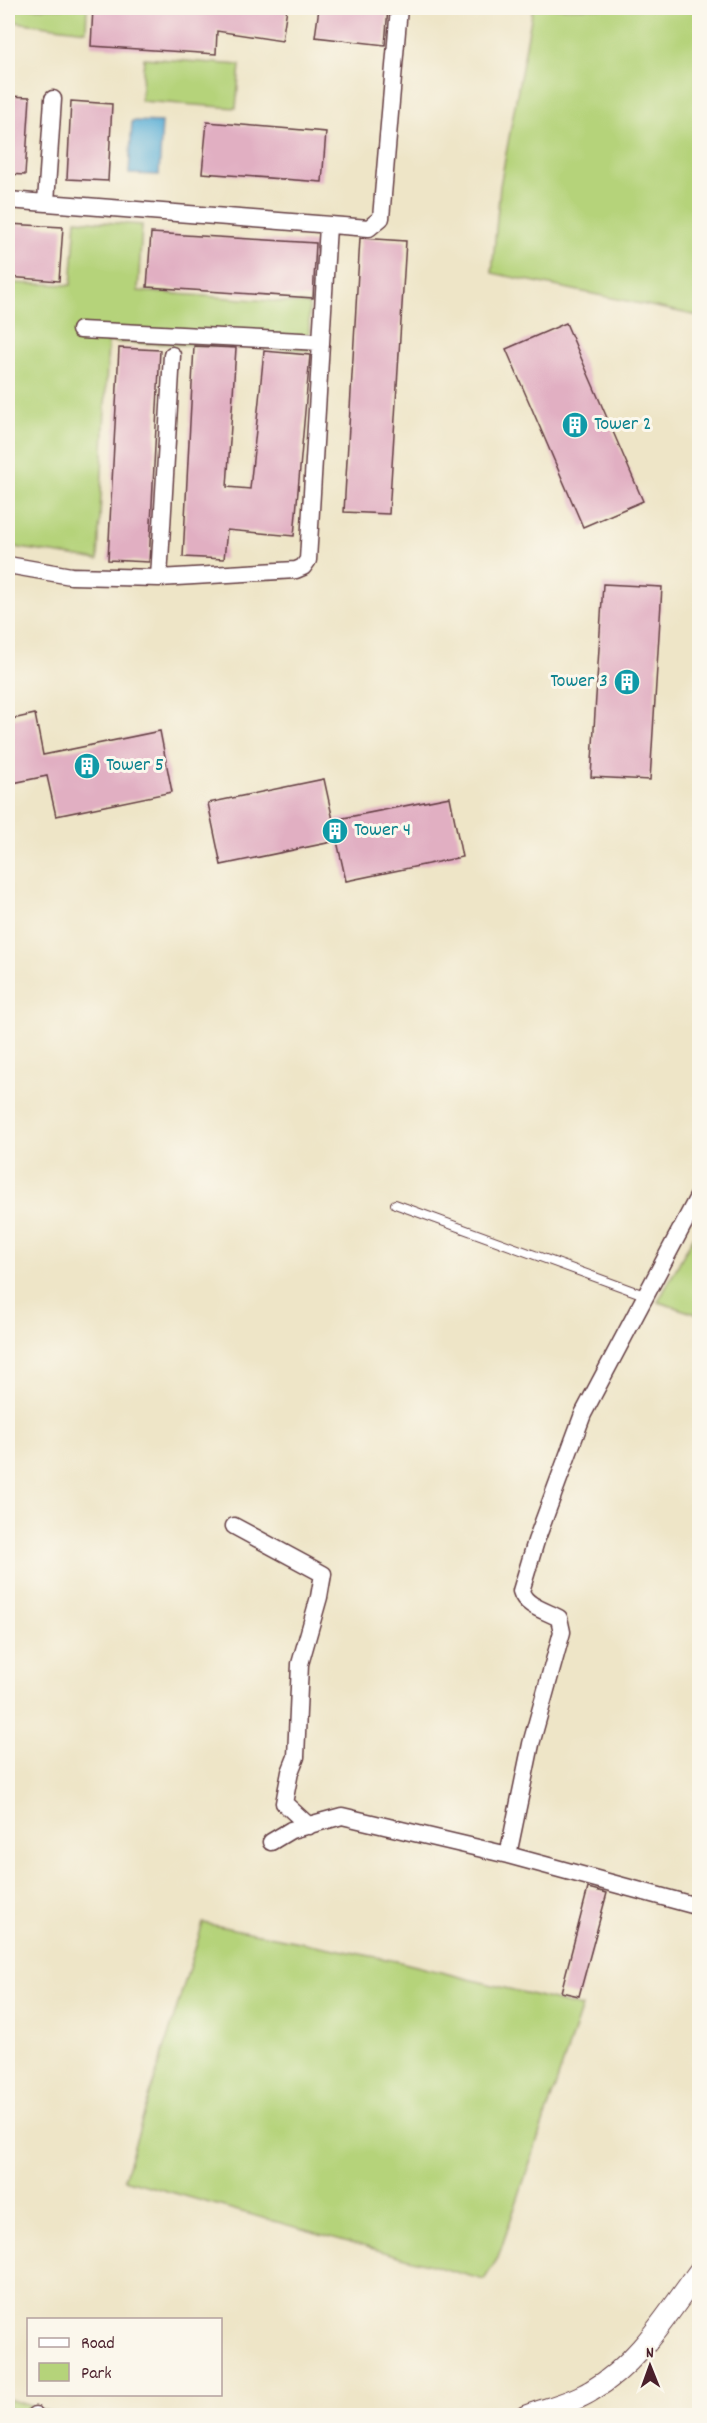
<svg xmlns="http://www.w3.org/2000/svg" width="707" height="2423" font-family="Dekko,sans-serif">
	<rect width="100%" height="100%" fill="#fbf7ec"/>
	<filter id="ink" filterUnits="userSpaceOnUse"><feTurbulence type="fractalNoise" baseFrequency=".0167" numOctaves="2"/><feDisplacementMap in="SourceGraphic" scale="12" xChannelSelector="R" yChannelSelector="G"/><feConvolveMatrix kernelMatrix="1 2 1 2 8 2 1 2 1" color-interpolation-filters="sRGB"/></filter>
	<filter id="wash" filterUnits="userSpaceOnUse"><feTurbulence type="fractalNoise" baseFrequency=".008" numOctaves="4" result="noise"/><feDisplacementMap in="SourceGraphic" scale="24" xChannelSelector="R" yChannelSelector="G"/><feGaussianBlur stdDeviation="1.35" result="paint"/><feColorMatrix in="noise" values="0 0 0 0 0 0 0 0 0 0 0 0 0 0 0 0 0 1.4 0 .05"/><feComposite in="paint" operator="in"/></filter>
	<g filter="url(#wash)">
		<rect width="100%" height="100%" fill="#eee5c7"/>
		<!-- green -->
		<path fill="#b5d37a" stroke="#807952" stroke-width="1.5" d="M 8,8 L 87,8 L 86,31 L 8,21 Z
			M 533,8 L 699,8 L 699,316 L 492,273 L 500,186 Z
			M 144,58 L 240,65 L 236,108 L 141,101 Z
			M 76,220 L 142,225 L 138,291 L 309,304 L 309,350 L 108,342 L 98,560 L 8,546 L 8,283 L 71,285 Z
			M 699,1226 L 700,1315 L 699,1315 L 658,1302 Z
			M 203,1923 L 396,1961 L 582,2007 L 498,2258 L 484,2280 L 124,2179 Z
			M 8,2399 L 59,2415 L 8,2415 Z"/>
		<!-- water -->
		<path fill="#58add5" stroke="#516680" stroke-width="1.5" d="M 132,121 L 162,122 L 159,175 L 129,174 Z"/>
		<g id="blocks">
			<!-- building -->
			<path fill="#e1afc2" d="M 93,8 L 287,8 L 282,41 L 217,31 L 216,54 L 91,46 Z
				M 319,8 L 388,8 L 385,45 L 315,37 Z
				M 8,96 L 30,97 L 25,175 L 8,174 Z
				M 71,101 L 112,104 L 108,181 L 67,179 Z
				M 207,122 L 326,132 L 322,182 L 202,173 Z
				M 8,224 L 63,227 L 59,281 L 8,277 Z
				M 151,233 L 316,243 L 313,298 L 147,287 Z
				M 360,238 L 406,241 L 389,514 L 344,512 Z
				M 566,323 L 643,501 L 583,527 L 506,349 Z
				M 194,346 L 236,348 L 227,487 L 250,489 L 264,351 L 310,355 L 294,536 L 227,530 L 224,559 L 183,557 Z
				M 119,348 L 160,350 L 149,562 L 108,560 Z
				M 603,584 L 662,587 L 650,780 L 591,777 Z
				M 35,714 L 43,755 L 160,731 L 172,792 L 56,816 L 47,776 L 8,784 L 8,720 Z
				M 324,779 L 333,820 L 450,797 L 462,857 L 346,881 L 337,841 L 221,865 L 208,803 Z
				M 588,1888 L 607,1893 L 579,1996 L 561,1992 Z"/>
		</g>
	</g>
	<g filter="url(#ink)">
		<use href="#blocks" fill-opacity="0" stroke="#633d42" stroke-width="1.5"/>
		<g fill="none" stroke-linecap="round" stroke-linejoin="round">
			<defs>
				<path id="service" d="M 395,1204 L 647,1296"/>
				<path id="minor" d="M 8,200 L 369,228 L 381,218 L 399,8
					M 46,202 L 53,99
					M 80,330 L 321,342
					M 8,565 L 71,576 L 159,578 L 296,570 L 303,567 L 308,560 L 328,226
					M 159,578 L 172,355
					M 234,1526 L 323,1574 L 319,1597 L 300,1664 L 296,1757 L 290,1772 L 284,1803 L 309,1826
					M 271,1842 L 291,1830 L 342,1816 L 508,1855 L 700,1907
					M 508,1855 L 531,1744 L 562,1632 L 559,1618 C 546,1611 525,1606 521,1591 L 536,1541 L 583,1414 L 700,1193
					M 35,2415 L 36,2416"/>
				<path id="tertiary" d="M 526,2416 C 547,2408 572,2403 591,2391 C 638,2364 668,2313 700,2270"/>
			</defs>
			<!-- service casing -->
			<use href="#service" stroke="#633d42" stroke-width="10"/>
			<!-- minor casing -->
			<use href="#minor" stroke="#633d42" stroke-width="19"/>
			<!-- tertiary casing -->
			<use href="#tertiary" stroke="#633d42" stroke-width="23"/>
			<!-- service -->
			<use href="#service" stroke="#fff" stroke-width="8"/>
			<!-- minor -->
			<use href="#minor" stroke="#fff" stroke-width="16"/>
			<!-- tertiary -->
			<use href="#tertiary" stroke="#fff" stroke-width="21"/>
		</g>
	</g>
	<!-- icons -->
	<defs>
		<symbol id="building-disc" viewBox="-11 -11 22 22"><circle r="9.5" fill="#0f9aa8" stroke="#fbf7ec"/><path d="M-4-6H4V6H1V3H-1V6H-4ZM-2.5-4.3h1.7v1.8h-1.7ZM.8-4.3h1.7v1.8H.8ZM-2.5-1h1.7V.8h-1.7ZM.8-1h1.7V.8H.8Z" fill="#fff"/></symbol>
	</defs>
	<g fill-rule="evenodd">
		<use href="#building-disc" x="560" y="410" width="30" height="30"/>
		<use href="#building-disc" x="612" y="667" width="30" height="30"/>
		<use href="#building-disc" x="72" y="751" width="30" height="30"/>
		<use href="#building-disc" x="320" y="816" width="30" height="30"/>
	</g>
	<g text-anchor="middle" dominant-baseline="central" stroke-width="6" stroke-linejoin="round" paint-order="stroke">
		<!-- culture labels -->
		<g font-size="20" fill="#0d838f" stroke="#fbf7ec" text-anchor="start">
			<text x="594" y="425">Tower 2</text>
			<text x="608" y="682" text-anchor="end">Tower 3</text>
			<text x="106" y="766">Tower 5</text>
			<text x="354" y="831">Tower 4</text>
		</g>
	</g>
	<!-- margin -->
	<rect width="707" height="2423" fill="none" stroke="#fbf7ec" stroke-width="30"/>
	<!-- legend -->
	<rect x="27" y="2318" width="195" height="78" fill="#fbf7ec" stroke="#b4a19f" stroke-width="1.5"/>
	<rect x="39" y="2338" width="30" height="9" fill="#ffffff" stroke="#b4a19f" stroke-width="1.5"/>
	<text x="81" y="2348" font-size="18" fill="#4a1f2b">Road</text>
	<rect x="39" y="2363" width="30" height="18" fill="#b5d37a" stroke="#b4a19f" stroke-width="1.5"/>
	<text x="81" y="2378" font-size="18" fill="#4a1f2b">Park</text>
	<!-- north arrow -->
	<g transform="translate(650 2366) rotate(359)" stroke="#fbf7ec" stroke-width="4.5" paint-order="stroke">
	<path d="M0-4.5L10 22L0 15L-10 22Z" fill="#4a1f2b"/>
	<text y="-9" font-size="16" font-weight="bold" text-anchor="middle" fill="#4a1f2b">N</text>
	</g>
</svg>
